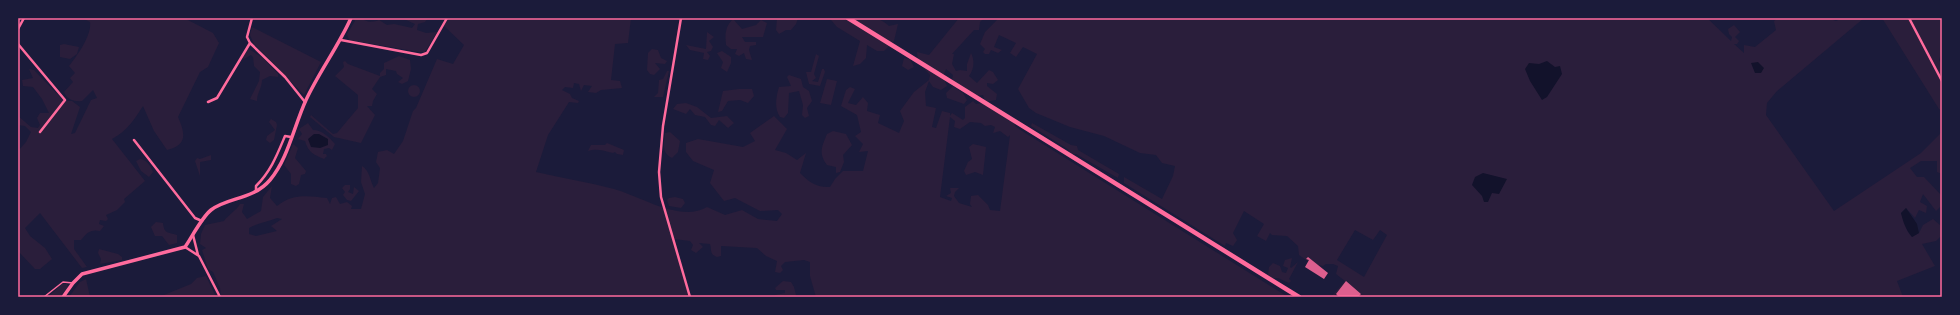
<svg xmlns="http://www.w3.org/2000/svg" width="1960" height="315" font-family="'IBM Plex Serif',serif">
	<rect width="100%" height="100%" fill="#1b1b3a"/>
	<!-- green -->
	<path fill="#2a1e3b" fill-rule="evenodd" d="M 82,18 L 184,18 L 213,33 L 219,43 L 208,67 L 200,72 L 178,117 C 185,133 188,145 167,150 L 154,131 L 143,106 C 134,120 127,131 112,139 L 145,181 L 124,199 L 125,202 L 117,210 L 106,215 L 108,219 L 106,221 L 100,220 L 99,224 L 104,226 L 100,231 C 90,229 87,233 81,240 L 74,240 L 74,249 L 87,267 L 82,268 L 40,213 L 25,228 L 30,236 L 45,248 L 52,259 L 40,269 L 35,269 L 18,251 L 18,151 L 26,142 L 31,132 L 25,126 L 18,125 L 18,116 L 31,127 L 38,128 L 40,125 L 37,118 L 40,113 L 49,113 L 42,99 L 33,87 L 23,86 L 22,80 L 33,78 L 29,69 L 34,70 L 64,101 L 72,101 L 80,107 L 71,134 L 75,133 L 91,100 L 97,98 L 93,90 L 82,101 C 75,102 67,100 64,92 L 73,82 L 70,78 L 75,73 L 69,66 C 77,56 92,35 90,22 Z
		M 353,18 L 362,18 C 366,23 374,22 379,20 L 387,25 L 394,24 L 412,28 L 415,24 L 404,19 L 405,18 L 428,18 L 425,22 L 418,24 L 417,30 L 426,33 L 437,32 L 425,52 L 419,52 L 349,40 L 347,34 L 355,21 Z
		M 447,18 L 631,18 L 628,43 L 615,44 L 611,80 L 620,81 L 622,88 L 601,90 L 596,93 L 588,92 L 592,86 L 584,85 L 581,91 L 579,84 L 574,83 L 573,88 L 565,87 L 562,90 L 570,94 L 572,98 L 579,101 L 578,103 L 569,102 L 548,135 L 536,172 C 562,178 588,182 614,189 C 640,196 681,223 707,207 L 725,215 L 742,210 L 758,219 L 777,221 L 782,214 L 778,210 L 760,211 L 735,198 L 724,201 L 710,183 L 714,170 L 693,161 L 686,152 L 686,143 L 698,139 L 743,147 L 755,141 L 750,133 L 774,116 L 787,129 L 775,150 L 786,153 L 797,160 L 806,153 L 800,173 C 809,182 817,188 830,187 L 835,179 L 843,171 L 863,171 L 868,151 L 859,152 L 863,144 L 855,136 L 861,132 L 857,115 L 841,106 L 846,90 L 850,87 L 855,89 L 848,103 L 856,105 L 863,97 L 868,103 L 867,111 L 880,115 L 878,123 L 899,133 L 904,121 L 900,111 L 914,92 L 929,80 L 930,75 L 918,62 L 917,52 L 929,55 L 959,18 L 984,18 L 980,22 L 979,30 L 974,30 L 952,54 L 954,54 L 952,64 L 956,71 L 960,70 L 967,71 L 967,64 L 971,53 C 975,61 974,69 969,76 L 977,83 L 989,70 L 993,72 L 998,80 L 993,84 L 987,83 L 987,86 L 997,94 L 996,100 L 985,102 L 983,95 L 976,96 L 952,80 L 953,75 L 946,69 L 943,77 L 947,86 L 941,90 L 933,87 L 929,81 L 925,92 L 926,106 L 936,108 L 932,127 L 936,128 L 942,111 L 950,113 L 950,116 L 952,113 L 963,120 L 965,118 L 965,107 L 973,101 L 976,104 L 982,103 L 1014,123 L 1015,126 L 1022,131 L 1288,297 L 816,297 L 810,276 L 810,262 L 804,260 L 785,262 L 781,266 L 783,270 L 780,273 L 775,272 L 777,261 L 766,256 L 757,248 L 721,246 L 721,256 L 717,257 C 709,254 712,250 710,244 L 699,243 L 703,247 L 696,253 L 691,250 L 693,245 L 690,241 L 674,239 L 690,297 L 221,297 L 220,288 L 213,272 L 208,269 L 202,250 L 206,248 L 200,244 L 201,234 L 205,225 L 224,221 C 229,214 236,211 240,204 L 244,204 L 242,212 L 247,219 L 261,211 L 263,197 L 272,186 L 270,198 L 277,206 C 293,193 308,196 327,198 L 330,204 L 332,198 L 336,197 L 340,204 L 347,202 L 352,206 L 351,209 L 361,209 L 365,194 L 361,182 L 362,166 C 370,171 370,181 374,188 L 378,183 L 380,168 L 376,162 L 378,152 L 387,150 L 394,154 L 403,141 L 413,111 L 416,108 L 437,59 L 453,64 L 464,45 L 443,25 ZM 950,117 L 955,121 L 954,127 L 960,129 L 970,122 L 981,123 L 985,126 L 991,125 L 995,127 L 993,133 L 1000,131 L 1008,137 L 1010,135 L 1000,211 L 990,210 L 988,205 L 978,195 L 971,196 L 970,204 L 972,207 L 959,203 L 954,196 L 955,192 L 959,188 L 950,188 L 951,193 L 946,196 L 952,198 L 951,201 L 940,197 ZM 277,218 L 282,219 L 271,226 L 277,231 L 256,236 L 249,234 L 249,228 C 257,223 268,222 277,218 Z
		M 777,18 L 798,18 L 796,24 L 791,30 L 786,30 L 779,34 L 776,30 Z
		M 832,18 C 850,18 876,12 889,26 L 898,24 L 894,41 L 884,51 L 877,51 L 867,45 L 866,58 L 860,64 L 853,66 L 860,41 L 837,27 L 831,20 Z
		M 999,18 L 1707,18 L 1731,41 L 1732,37 L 1729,34 L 1728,29 L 1734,25 L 1740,32 L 1735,37 L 1739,41 L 1737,44 L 1734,44 L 1744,53 L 1744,45 L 1755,47 L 1776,30 L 1774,21 L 1778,18 L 1828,18 L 1836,21 L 1842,18 L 1864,18 L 1777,91 L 1767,103 L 1766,115 L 1834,211 L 1921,153 L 1942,132 L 1942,174 L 1937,172 L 1937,161 L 1921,161 L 1910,168 L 1917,177 L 1924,177 L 1941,195 L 1941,206 L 1936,211 L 1923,194 L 1920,202 L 1927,206 L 1926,213 L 1919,210 L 1915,218 L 1906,208 L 1901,213 L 1908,232 L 1912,237 L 1919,233 L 1923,225 L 1933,219 L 1940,225 L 1941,236 L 1936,241 L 1922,244 L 1935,266 L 1897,281 L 1903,297 L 1340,297 L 1336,294 L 1331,297 L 1345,281 L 1336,274 L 1338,266 L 1333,264 L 1326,264 L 1323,266 L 1312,264 L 1299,255 L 1298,246 L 1287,236 L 1272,235 L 1270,233 L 1266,241 L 1257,236 L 1264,224 L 1244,211 L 1233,233 L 1237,240 L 1233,246 L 1226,243 L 1225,246 L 1124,183 L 1124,177 L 1162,199 L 1173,176 L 1175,166 L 1162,163 L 1156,155 L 1140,153 L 1104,136 L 1070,127 L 1036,113 L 1029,108 L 1018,89 L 1037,54 L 1023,47 L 1016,57 L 1010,53 L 1016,43 L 999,35 L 994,47 L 1002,50 L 998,53 L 991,50 L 989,54 L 985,54 L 983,52 L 985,49 L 980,44 L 985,32 ZM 1355,230 L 1373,240 L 1380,230 L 1387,235 L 1364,277 L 1337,260 Z
		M 1882,18 L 1942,18 L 1942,51 L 1939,60 L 1942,65 L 1942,111 L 1939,109 Z
		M 733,19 L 742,29 L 756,25 L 761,20 L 767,23 L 763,37 L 742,37 L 745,42 L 756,42 L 756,45 L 750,46 L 749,50 L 752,60 L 746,59 L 744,53 L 739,56 L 735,54 L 737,49 L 731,49 L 726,45 C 725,34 725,27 733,19 Z
		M 252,27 L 321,62 L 304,95 L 254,44 L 250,35 Z
		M 707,32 L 714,37 L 709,41 L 713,47 L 711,51 L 707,52 L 710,56 L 708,60 L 703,59 L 704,53 L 690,50 L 686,45 L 706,49 Z
		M 64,44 L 79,47 L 77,54 L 70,59 L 60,57 L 60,45 Z
		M 249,49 L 263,58 L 278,74 L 278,77 L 270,76 L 262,80 C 262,88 257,93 257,101 L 250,99 L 259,81 L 260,72 L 254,66 L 253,57 L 251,55 L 244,59 L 240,57 L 244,51 Z
		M 652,49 L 658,50 L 661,58 L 667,61 L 665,64 L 655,63 L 660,69 L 654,75 L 650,74 L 647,70 L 648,53 Z
		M 722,51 L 731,57 L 731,63 L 727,72 L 721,68 L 723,62 L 717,53 Z
		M 816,54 L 819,56 L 814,74 L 816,78 L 812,81 L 818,82 L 822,69 L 824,69 L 825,72 L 820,86 L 809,84 L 806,72 L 811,72 Z
		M 399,56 L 410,60 L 411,69 L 408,81 L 402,84 L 398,82 L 403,78 L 397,74 L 396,71 L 386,69 L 386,75 L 380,77 L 372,89 L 377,94 L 373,101 L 372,106 L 367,106 L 375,115 L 361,143 L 334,137 L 310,117 L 311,115 L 333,134 L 337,133 L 358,108 L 358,95 L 335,76 L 344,67 L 343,62 L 345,61 L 348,64 L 380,76 L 380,73 L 384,69 L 384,63 Z
		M 904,58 L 910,59 L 914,67 L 908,70 L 902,66 Z
		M 667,71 L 669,71 L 663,97 L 654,97 L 658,93 L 659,80 L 663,79 Z
		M 789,75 L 801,79 L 803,87 L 809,91 L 812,101 L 807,108 L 809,116 L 805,118 L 802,115 L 803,105 L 799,91 L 789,93 L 788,113 L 784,118 L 780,117 C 774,108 776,97 779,87 L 791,86 L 787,77 Z
		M 827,79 L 837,81 L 831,105 L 820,103 Z
		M408 91a6 6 0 1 1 12 0a6 6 0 1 1-12 0Z
		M 953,86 L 963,93 L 967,100 L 964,104 L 947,98 L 946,93 Z
		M 739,89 L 752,89 L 754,96 L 748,103 L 740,100 L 728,101 L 722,111 L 718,112 L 723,91 Z
		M 686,103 L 697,107 L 711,118 L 727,116 L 734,123 L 728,128 L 719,120 L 715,126 L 711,125 L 705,117 L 695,115 L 690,109 L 686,114 L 673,109 L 677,104 Z
		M 271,119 L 276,122 L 277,125 L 274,140 L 270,143 L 266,140 L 267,136 L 275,130 L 269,122 Z
		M 308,123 L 313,130 C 322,130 329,137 335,144 L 332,150 L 329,148 L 324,149 L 323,154 L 326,154 L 327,156 L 324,159 C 314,155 308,152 305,141 L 298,139 L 302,134 L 299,129 Z
		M 1032,123 L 1071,145 L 1077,146 L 1078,150 L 1119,174 L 1118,178 L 1076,154 L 1071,154 L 1069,150 L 1031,126 Z
		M 833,131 L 846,134 L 852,145 L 843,155 L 844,162 L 840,172 L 836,173 L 836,167 L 827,165 C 818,154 822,146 827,134 Z
		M 670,132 L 680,141 L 678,152 L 672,158 C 661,153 664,143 665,133 Z
		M 607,143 L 624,150 L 623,155 L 617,154 L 615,152 L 613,153 C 604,151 597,148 588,151 L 591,145 L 605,145 Z
		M 293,144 L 298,148 L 295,158 L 306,171 L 305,174 L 301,175 L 299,184 L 296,186 L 291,184 L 291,174 L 284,165 Z
		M 973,144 L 986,147 L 983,175 L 975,172 L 966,175 L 964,171 L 968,162 L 972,159 L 969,147 Z
		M 211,155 L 211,160 L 200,162 L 200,176 L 195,161 L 197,158 L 200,159 Z
		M 140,159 C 147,160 151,166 153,172 L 149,177 L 141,171 L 136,161 Z
		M 345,185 L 350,185 L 350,189 L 348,192 L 353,194 L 354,187 L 359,191 L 351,201 L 347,200 L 343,195 L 345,192 L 342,188 Z
		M 675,197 L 683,199 L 685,203 L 681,208 L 669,206 L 667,200 L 669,198 Z
		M 156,222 L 163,223 C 164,234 168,232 177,235 L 177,243 L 169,245 L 162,236 L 155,236 L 151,227 Z
		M 99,249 L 118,254 L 122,257 L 122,260 L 100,264 L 101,259 L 98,253 Z
		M 1292,258 L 1290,267 L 1291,268 L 1298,262 L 1289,279 L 1291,281 L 1289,283 L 1278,278 L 1272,278 L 1268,275 L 1269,267 L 1273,263 L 1280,266 L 1282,272 L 1286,273 L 1288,268 L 1283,266 L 1285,260 Z
		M 206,276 L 216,297 L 159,297 L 191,284 L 197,278 Z
		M 86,279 L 90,297 L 69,297 L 80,282 Z
		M 783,281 L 791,282 L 794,287 L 796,295 L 794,297 L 784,295 L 784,297 L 775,297 L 775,295 L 785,293 L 785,290 L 776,290 L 775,288 Z
		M 62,284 L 67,284 L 68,287 L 60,297 L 48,297 Z"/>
	<!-- water -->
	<path fill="#12122b" d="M 1547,61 L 1555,67 L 1560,66 L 1562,74 L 1547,97 L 1542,100 L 1530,81 L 1525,69 L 1529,63 L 1539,64 Z
		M 1758,62 L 1764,68 L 1761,73 L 1755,73 L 1751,63 Z
		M 314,134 L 319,134 L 328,139 L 328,145 L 320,148 L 311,147 L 308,139 Z
		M 1483,173 L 1507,179 L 1499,194 L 1492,193 L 1488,202 L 1484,202 L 1482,196 L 1472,185 L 1475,177 Z
		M 1906,208 L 1917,224 L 1919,233 L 1912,237 C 1906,230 1903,222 1901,213 Z"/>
	<!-- building -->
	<path fill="#dd5f8e" d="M 1308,257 L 1328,273 L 1324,279 L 1305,267 L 1309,260 L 1306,259 Z
		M 1346,281 L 1361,294 L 1358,297 L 1339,297 L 1336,294 Z"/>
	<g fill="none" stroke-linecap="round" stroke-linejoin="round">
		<!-- service -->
		<path stroke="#ff6b9d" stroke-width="1.5" d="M 44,297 L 63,282 L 73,283"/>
		<!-- minor -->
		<path stroke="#ff6b9d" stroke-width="2.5" d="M 252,18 L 247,37 L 250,43 L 285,77 L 305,102
			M 681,18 L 663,126 L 659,172 L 661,197 L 690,297
			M 1909,18 L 1942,81
			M 18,29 L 24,18
			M 341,40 L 421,55 L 427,53 L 447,18
			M 18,44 L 65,100 L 40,132
			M 208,102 L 217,98 L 250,43
			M 134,140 L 195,218 L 202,221
			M 256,191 L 256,186 C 271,171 277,155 285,136 L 291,137
			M 193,235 L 198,255
			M 185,247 L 199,256 L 220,297"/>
		<!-- tertiary -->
		<path stroke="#ff6b9d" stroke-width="3.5" d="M 63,297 L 73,283 L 82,274 L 185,247 C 192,237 202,217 211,210 C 228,197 253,200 270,180 C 288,159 294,126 306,100 C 319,72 338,47 351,18"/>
		<!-- primary -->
		<path stroke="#ff6b9d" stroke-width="4.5" d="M 848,18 L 1299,297"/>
	</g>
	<!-- border -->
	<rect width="1960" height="315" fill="none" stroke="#1b1b3a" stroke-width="38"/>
	<rect x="19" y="19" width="1922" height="277" fill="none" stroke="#ff6b9d" stroke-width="1.5"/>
</svg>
